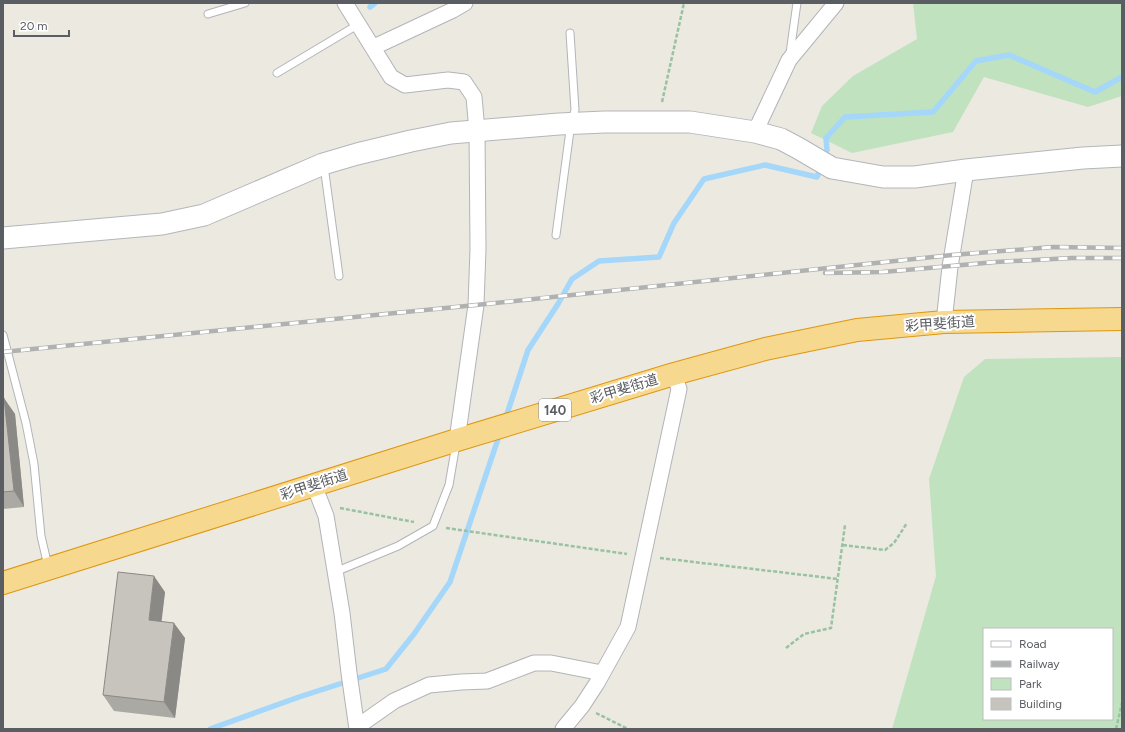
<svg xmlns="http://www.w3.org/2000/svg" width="1125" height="732" font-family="Figtree,'Noto Sans JP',sans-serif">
	<rect width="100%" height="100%" fill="#ece9e1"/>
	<!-- green -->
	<path fill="#c0e2bf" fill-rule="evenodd" d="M 913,3 L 1122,3 L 1122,96 L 1088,107 L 984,77 L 953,132 L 852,153 L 811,133 L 822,106 L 853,76 L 917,39 Z
		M 1122,357 L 1122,729 L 892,729 L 936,576 L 929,479 L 964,377 L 985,359 ZM 984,629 L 1112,629 L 1112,719 L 984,719 Z"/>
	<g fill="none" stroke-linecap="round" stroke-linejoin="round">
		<!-- stream -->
		<path stroke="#a4d7f9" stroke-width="5.5" d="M 370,7 L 375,3
			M 824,158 L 827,150 L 826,138 L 845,117 L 933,112 L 976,61 L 1009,55 L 1095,92 L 1122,77
			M 505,420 L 528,350 L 558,304 L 572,279 L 599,261 L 659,257 L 674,223 L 704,179 L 765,165 L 817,177 L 821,167
			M 210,729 L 299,697 L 386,669 L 414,634 L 450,582 L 500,433"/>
		<defs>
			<path id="lane" d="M 208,14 L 245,3
				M 790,53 L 797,3
				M 277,73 L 359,24
				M 324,166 L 339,276
				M 556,235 L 571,123 L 575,110 L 570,33
				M 3,335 L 26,423 L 34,464 L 41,536 L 48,566
				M 335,572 L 398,546 L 433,526 L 449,485 L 456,444"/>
			<path id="street" d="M 345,3 L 391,77 L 405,85 L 448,80 L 464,82 L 474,97 L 477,131 L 478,249 L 476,305 L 457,440
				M 374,47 L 453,10 L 465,3
				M 755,132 L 789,60 L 836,3
				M 944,322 L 950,267 L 966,170
				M 314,485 L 326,516 L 342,613 L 349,673 L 357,729
				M 357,727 L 394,701 L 429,685 L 461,682 L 487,681 L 534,663 L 551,663 L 602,673
				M 563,729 L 582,706 L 597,683 L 628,627 L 679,389 L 674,374"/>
			<path id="secondary" d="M 3,238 L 162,224 L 204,215 L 323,164 L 357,154 L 411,141 L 451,133 L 559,124 L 605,122 L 690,122 L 755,132 L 781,139 L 798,148 L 832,168 L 883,177 L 915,177 L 966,170 L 1083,158 L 1122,156"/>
			<path id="highway" d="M 3,583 L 457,440 L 674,374 L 765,349 L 857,330 L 944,322 L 1122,319"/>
		</defs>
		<!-- lane casing -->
		<use href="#lane" stroke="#b2b4b8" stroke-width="9"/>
		<!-- street casing -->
		<use href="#street" stroke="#b2b4b8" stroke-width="17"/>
		<!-- secondary casing -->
		<use href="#secondary" stroke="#b3b6bb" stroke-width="23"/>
		<!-- highway casing -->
		<use href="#highway" stroke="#df970f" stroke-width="24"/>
		<!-- path -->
		<path stroke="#99c2a3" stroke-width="2.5" stroke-dasharray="4 2" stroke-linecap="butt" d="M 662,102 L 684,3
			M 340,508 L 414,522
			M 446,528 L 627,554
			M 843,545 L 885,550 L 894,543 L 907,523
			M 660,558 L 838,579
			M 786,648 L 804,634 L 831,628 L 845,525
			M 596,713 L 628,729
			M 1116,729 L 1122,703"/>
		<!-- lane -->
		<use href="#lane" stroke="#fff" stroke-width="7"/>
		<!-- street -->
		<use href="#street" stroke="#fff" stroke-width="15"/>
		<!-- secondary -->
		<use href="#secondary" stroke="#fff" stroke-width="21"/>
		<!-- highway -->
		<use href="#highway" stroke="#f6d88f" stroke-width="22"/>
		<defs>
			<path id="rail" d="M 825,273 L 883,272 L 996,262 L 1072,258 L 1122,258
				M 3,352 L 476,305 L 952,255 L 1053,247 L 1122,248"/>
		</defs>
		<!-- rail casing -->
		<use href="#rail" stroke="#b0b1b1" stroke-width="4.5"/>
		<!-- rail -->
		<use href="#rail" stroke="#fff" stroke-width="3" stroke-dasharray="9" stroke-linecap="butt"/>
	</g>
	<!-- wall -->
	<path fill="#aba9a3" d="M 3,398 L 15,414 L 24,507 L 3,509 Z
		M 165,592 L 161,621 L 185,638 L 175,718 L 114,711 L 103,695 Z"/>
	<!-- shaded-wall -->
	<path fill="#8b8985" d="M 4,398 L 15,414 L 24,507 L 14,491 Z
		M 154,576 L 165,592 L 160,635 L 149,620 Z
		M 174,623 L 185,638 L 175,718 L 164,702 Z"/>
	<!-- building -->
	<path fill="#c7c4be" stroke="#8b8985" d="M 3,398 L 4,398 L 14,491 L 3,492 Z
		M 118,572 L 154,576 L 149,620 L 174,623 L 164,702 L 103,695 Z"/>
	<g text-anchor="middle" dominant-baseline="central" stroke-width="4" stroke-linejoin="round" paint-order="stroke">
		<!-- shield labels -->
		<rect fill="#fff" stroke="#8c8e90" stroke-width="1" x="539" y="399" width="32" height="22" rx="3"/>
		<g font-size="13" font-weight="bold" fill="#5a5d61">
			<text x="555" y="410">140</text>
		</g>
		<!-- street labels -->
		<g font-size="14" fill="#5a5d61" stroke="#fff">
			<text transform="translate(940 324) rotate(-4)">彩甲斐街道</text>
			<text transform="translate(624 389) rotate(-17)">彩甲斐街道</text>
			<text transform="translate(314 485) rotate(-18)">彩甲斐街道</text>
		</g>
	</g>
	<!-- border -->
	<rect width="1125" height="732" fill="none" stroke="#5a5d61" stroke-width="8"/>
	<!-- legend -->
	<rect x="983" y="628" width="130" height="92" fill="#ffffff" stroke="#bdbec0"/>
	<rect x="991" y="641" width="20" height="6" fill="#ffffff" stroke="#bdbec0"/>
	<text x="1019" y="648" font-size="12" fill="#5a5d61">Road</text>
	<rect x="991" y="661" width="20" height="6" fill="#b0b1b1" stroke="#bdbec0"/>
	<text x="1019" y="668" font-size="12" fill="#5a5d61">Railway</text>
	<rect x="991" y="678" width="20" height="12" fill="#c0e2bf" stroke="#bdbec0"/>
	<text x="1019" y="688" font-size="12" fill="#5a5d61">Park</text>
	<rect x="991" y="698" width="20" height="12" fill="#c7c4be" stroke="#bdbec0"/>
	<text x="1019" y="708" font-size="12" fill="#5a5d61">Building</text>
	<!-- scale -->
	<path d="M14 30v6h55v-6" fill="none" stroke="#5a5d61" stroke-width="2"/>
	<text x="20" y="30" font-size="12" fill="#5a5d61" stroke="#ffffff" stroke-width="3" paint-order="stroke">20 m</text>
</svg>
